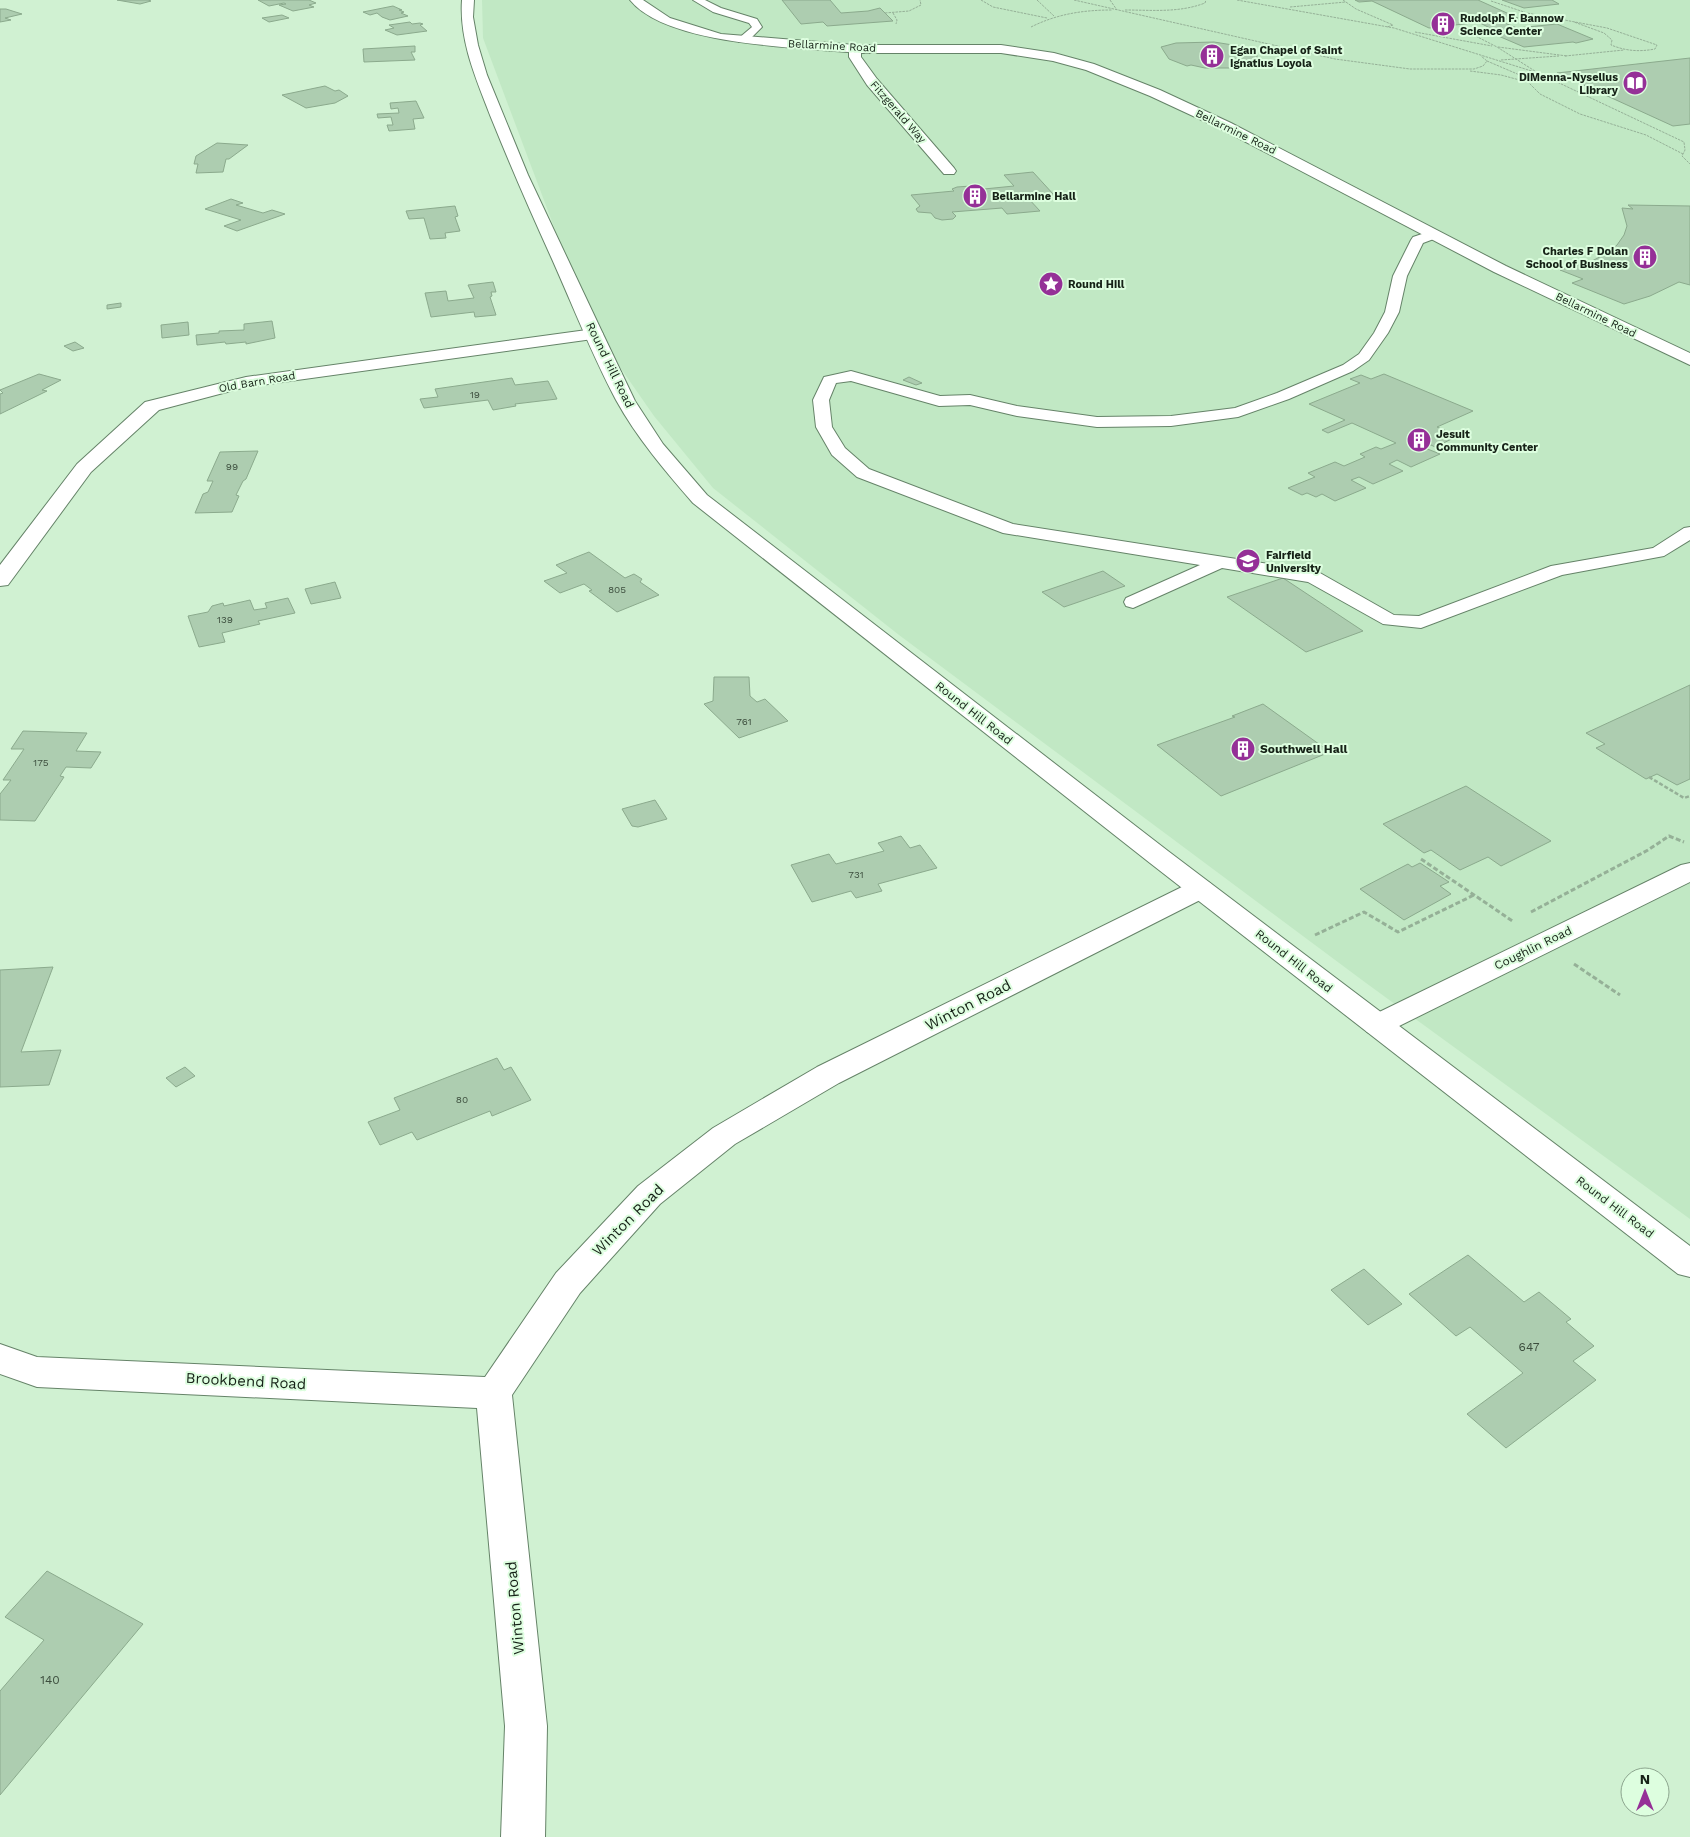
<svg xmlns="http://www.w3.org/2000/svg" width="1690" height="1837" font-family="'Work Sans',sans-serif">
	<rect width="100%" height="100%" fill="#d0f1d2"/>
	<!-- built -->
	<path fill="#c1e8c4" d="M 482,0 L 1690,0 L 1690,1219 L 1366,983 L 899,635 L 713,488 L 654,416 L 615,360 L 557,235 L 483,38 Z"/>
	<!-- building -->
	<path fill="#adcdb0" stroke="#8baa8d" d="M 117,0 L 148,0 L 151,1 L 140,4 Z
		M 258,0 L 309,0 L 316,3 L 309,5 L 314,7 L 293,11 L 279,5 L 286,4 L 284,3 L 269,6 Z
		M 782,0 L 830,0 L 841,13 L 868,11 L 880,8 L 893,21 L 827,26 L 823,22 L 801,24 Z
		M 1355,0 L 1478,0 L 1518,18 L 1497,20 L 1517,28 L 1557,24 L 1593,39 L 1576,43 L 1573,42 L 1524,47 L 1489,32 L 1500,30 L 1494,30 L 1480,23 L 1483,23 L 1481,22 L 1429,28 L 1372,1 L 1359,2 Z
		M 1502,0 L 1552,0 L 1559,4 L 1524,8 Z
		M 393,6 L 402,10 L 399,10 L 404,12 L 401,13 L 408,16 L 390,20 L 382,17 L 377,13 L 370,15 L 363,12 Z
		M 0,9 L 6,9 L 22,14 L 5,18 L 11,20 L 0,22 Z
		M 282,15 L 289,18 L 269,22 L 262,18 Z
		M 410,22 L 412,24 L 420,23 L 423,24 L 420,25 L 427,31 L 397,35 L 385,30 L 394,28 L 389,25 Z
		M 1214,42 L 1239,46 L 1237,47 L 1257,55 L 1257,61 L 1247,66 L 1229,68 L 1205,68 L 1191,65 L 1187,66 L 1169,59 L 1161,47 L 1176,43 Z
		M 415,46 L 415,52 L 411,52 L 415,60 L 364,62 L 363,49 Z
		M 1690,58 L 1690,124 L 1673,126 L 1557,73 Z
		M 325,86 L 335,91 L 339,90 L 348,96 L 335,103 L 306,108 L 282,95 Z
		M 416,101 L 424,118 L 413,119 L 415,129 L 389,131 L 387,125 L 393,125 L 391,117 L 378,118 L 377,114 L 399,113 L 398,108 L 391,109 L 390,103 Z
		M 217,143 L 248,145 L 229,159 L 226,159 L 223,172 L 196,173 L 198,164 L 194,164 L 196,156 Z
		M 1033,172 L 1054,195 L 1027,197 L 1040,211 L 1007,214 L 1002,208 L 952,212 L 956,216 L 953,219 L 942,220 L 935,218 L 931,213 L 918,212 L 916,209 L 920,206 L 911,195 L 954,191 L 952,189 L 957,187 L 971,186 L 974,190 L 1014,186 L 1004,175 Z
		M 231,199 L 243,203 L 236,205 L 263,213 L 272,210 L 285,214 L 237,231 L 224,226 L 241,220 L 205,209 Z
		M 1628,205 L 1690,206 L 1690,285 L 1679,282 L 1650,296 L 1624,304 L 1572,283 L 1583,279 L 1560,270 L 1592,261 L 1609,252 L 1617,245 L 1624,235 L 1627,226 L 1622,208 L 1633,209 Z
		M 455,206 L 458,216 L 455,217 L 460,231 L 445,233 L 446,238 L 430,239 L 424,218 L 409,219 L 406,211 Z
		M 493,282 L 496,292 L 491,292 L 492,296 L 490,297 L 496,315 L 475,317 L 474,312 L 431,317 L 425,293 L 446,291 L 448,301 L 474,298 L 468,285 Z
		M 121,303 L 121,307 L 107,309 L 107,305 Z
		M 272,321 L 275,338 L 246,344 L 246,342 L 226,344 L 225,342 L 197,345 L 196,335 L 219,333 L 219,331 L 244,330 L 244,324 Z
		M 188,322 L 189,335 L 162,338 L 161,325 Z
		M 75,342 L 84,348 L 73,351 L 64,346 Z
		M 39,374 L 61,380 L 42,390 L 47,391 L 0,414 L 0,394 L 3,393 L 0,390 Z
		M 1384,374 L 1473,411 L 1437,427 L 1458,436 L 1435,447 L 1431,445 L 1425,448 L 1440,454 L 1411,467 L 1397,460 L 1389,464 L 1403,471 L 1373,484 L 1359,477 L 1351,480 L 1366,488 L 1335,501 L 1322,494 L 1316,497 L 1307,493 L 1302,495 L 1288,488 L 1315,477 L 1308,473 L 1335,462 L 1344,466 L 1365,457 L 1360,454 L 1376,447 L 1381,449 L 1396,443 L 1352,423 L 1328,433 L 1322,430 L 1345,420 L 1309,404 L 1360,383 L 1350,379 L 1361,375 L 1371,379 Z
		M 909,377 L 922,383 L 916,385 L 903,380 Z
		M 512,378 L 515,385 L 548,381 L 557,399 L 515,404 L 516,406 L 493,410 L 488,400 L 424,408 L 420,399 L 438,397 L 435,389 Z
		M 258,451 L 246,479 L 243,481 L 236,495 L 239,496 L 232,512 L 195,513 L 203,494 L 208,492 L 213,481 L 207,481 L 220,452 Z
		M 589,552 L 625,578 L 634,574 L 642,579 L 640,582 L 659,595 L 617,612 L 589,591 L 592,590 L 584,584 L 560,593 L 544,581 L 567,573 L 556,565 Z
		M 1103,571 L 1125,586 L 1064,607 L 1042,592 Z
		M 1283,578 L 1363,631 L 1306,652 L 1227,597 Z
		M 335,582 L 341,598 L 311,604 L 305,589 Z
		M 288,598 L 295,613 L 258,621 L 260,624 L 222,633 L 225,642 L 199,647 L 188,616 L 208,612 L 212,606 L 223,603 L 224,606 L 250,600 L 254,610 L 267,608 L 265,603 Z
		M 714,677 L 749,677 L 750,696 L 757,702 L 765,699 L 788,721 L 739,738 L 704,704 L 713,701 Z
		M 1690,685 L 1690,779 L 1677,785 L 1657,774 L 1646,779 L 1596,748 L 1605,744 L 1586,733 Z
		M 1263,704 L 1330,752 L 1221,796 L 1157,745 L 1235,717 L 1232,716 Z
		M 23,731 L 87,733 L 76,751 L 101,752 L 91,768 L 66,767 L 60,776 L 64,777 L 35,821 L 0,820 L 0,794 L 11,780 L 3,780 L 24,749 L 11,749 Z
		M 1466,786 L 1551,841 L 1501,866 L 1488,857 L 1460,870 L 1431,850 L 1424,853 L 1383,824 Z
		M 655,800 L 667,819 L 638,827 L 632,826 L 622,809 Z
		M 901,836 L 910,848 L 920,845 L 937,868 L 878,884 L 882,891 L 856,898 L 851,891 L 812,902 L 791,865 L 829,854 L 836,864 L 884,851 L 878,843 Z
		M 1420,863 L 1449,882 L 1440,886 L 1451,894 L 1404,920 L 1360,889 L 1408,864 L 1412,867 Z
		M 53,967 L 21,1052 L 61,1050 L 49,1085 L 0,1087 L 0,970 Z
		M 497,1058 L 504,1070 L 511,1067 L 531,1100 L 492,1116 L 490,1111 L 417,1140 L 412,1132 L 380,1145 L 368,1122 L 400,1110 L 394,1098 Z
		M 185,1067 L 195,1076 L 176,1087 L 166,1078 Z
		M 1468,1255 L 1524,1302 L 1539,1292 L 1571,1319 L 1566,1322 L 1594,1346 L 1573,1361 L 1596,1380 L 1506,1448 L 1467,1414 L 1523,1373 L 1470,1327 L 1456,1336 L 1409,1294 Z
		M 1364,1269 L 1402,1304 L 1368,1325 L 1331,1290 Z
		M 47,1571 L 143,1624 L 0,1795 L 0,1691 L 44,1640 L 5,1617 Z"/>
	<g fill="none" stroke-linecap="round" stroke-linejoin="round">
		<defs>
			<path id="lane" d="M 693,0 L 705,0 L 721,8 L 757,19 L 762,27 L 747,42 L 739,42 L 738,40 L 739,38 L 752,27 L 749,23 L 713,12 Z
				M 1434,230 L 1441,234 L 1439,237 L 1423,243 L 1407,276 L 1399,312 L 1388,333 L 1369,360 L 1353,371 L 1289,399 L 1238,417 L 1171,426 L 1097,427 L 1017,416 L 970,405 L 939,406 L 851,381 L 836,383 L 829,400 L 832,427 L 845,448 L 869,469 L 1013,524 L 1313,571 L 1320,573 L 1394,615 L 1419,616 L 1551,566 L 1653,548 L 1684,528 L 1690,527 L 1690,540 L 1664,556 L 1562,575 L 1421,628 L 1383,624 L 1308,582 L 1222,568 L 1133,608 L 1126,606 L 1124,602 L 1126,598 L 1200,565 L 1003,533 L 857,477 L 832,455 L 816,427 L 813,400 L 824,377 L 851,371 L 940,396 L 970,395 L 1017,406 L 1097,417 L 1171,416 L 1235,408 L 1277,393 L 1343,365 L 1359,354 L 1374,333 L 1385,312 L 1393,276 L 1411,240 L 1413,237 Z"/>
			<path id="street" d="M 630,0 L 643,0 L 670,18 L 721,34 L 855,45 L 1001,45 L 1054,53 L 1094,64 L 1160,90 L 1231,123 L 1506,266 L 1690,353 L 1690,365 L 1494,272 L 1221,129 L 1150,96 L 1086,70 L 1053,61 L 1001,53 L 861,53 L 861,57 L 877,79 L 954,168 L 956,171 L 954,174 L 944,174 L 867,85 L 849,57 L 849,52 C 794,47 666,45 630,0 Z
				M 594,329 L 600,330 L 603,334 L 600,338 L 246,387 L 159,410 L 91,472 L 8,585 L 0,586 L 0,565 L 77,464 L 145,402 L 246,377 Z
				M 1690,863 L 1690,882 L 1387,1032 L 1377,1035 L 1367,1032 L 1362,1025 L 1367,1018 L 1681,865 Z
				M 1200,880 L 1210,883 L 1213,889 L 1210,895 L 839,1083 L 735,1144 L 660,1204 L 580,1293 L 512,1395 L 547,1726 L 545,1837 L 501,1837 L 505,1726 L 477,1408 L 37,1387 L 0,1374 L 0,1344 L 37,1357 L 485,1377 L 556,1273 L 638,1186 L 713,1128 L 817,1067 L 1190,883 Z"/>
			<path id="secondary" d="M 462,0 L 474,0 L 473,17 L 478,45 L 487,75 L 528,175 L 603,334 L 635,401 L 663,444 L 707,495 L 1168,851 L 1690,1246 L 1690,1277 L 1678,1274 L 1150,863 L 693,503 C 665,471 637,438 616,400 C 592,355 573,306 552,259 C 531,213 511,167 492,120 C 477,81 459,42 462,0 Z"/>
		</defs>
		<!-- lane casing -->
		<use href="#lane" stroke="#658368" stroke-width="2"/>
		<!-- street casing -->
		<use href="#street" stroke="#658368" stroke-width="2"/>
		<!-- secondary casing -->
		<use href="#secondary" stroke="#658368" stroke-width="2"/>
		<!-- path-far2 -->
		<path stroke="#95b097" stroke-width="1" stroke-dasharray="2.5 1" stroke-linecap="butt" d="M 981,0 L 993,7 L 1047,18
			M 1037,0 L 1054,16
			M 1074,0 L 1335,59 L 1410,69 L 1474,69 L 1483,66 L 1487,61 L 1481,56
			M 1110,0 L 1117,10
			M 1237,0 L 1394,28 L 1538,73
			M 1343,0 L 1356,9 L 1393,25 L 1387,27
			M 1491,1 L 1527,13 L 1607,28 L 1657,45 L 1655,49 C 1639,52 1626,51 1611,45 L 1612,40 L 1604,33 L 1574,22
			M 1290,7 L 1346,2
			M 1125,10 C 1152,10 1179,13 1205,3 L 1206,0
			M 885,13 L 909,11 L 921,5 L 920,0
			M 893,13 L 897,20 L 896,24
			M 1031,27 C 1057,14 1083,10 1112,10
			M 1460,28 L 1497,47 L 1538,73 L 1684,142 L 1685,150 L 1682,156 L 1690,164
			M 1415,32 L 1492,46
			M 1498,47 L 1567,56
			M 1565,56 L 1624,50
			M 1501,60 L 1559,56
			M 1487,61 L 1522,76 L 1540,94 L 1580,114 L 1646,135 L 1683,154
			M 1470,71 L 1501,75 L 1527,82"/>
		<!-- path-far1 -->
		<path stroke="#95b097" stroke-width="2.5" stroke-dasharray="4 2" stroke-linecap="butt" d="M 1649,777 L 1684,798 L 1690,796"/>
		<!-- path -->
		<path stroke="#95b097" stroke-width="3" stroke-dasharray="5 2.5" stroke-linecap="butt" d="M 1421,859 L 1514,922
			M 1531,912 L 1648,850 L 1669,836 L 1684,842
			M 1315,935 L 1364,912 L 1398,932 L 1474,895
			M 1574,964 L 1620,995"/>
		<!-- lane -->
		<use href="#lane" fill="#fff" fill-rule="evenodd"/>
		<!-- street -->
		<use href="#street" fill="#fff" fill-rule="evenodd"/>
		<!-- secondary -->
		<use href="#secondary" fill="#fff" fill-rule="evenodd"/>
	</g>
	<!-- icons -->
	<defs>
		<symbol id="building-disc" viewBox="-11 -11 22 22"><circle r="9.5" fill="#953097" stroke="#ddfedf"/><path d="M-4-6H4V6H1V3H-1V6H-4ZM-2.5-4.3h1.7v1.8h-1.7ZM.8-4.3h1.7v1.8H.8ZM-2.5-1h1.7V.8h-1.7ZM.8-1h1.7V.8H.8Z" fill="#fff"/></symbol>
		<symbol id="library-disc" viewBox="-11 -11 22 22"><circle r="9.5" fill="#953097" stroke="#ddfedf"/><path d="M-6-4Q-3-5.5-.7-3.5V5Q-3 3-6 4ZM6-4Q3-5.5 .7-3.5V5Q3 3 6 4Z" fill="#fff"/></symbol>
		<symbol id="sight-disc" viewBox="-11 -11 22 22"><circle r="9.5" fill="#953097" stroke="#ddfedf"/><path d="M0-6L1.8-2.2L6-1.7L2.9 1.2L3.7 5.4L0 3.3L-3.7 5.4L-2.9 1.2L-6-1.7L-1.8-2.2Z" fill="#fff"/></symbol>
		<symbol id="university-disc" viewBox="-11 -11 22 22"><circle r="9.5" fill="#953097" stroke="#ddfedf"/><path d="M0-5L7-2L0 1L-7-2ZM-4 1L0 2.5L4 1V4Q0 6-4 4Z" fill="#fff"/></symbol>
	</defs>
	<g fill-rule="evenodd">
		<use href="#building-disc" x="1429" y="10" width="28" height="28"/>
		<use href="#building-disc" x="1198" y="42" width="28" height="28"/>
		<use href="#library-disc" x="1621" y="69" width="28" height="28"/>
		<use href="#building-disc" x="961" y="182" width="28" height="28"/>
		<use href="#building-disc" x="1631" y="243" width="28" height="28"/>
		<use href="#sight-disc" x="1037" y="270" width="28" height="28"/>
		<use href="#building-disc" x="1405" y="426" width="28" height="28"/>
		<use href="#university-disc" x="1234" y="547" width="28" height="28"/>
		<use href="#building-disc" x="1229" y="735" width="28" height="28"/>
	</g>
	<g text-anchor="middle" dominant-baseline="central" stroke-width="4" stroke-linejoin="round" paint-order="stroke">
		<!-- number labels -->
		<g font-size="10" fill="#3c4d3d">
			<text x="475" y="394">19</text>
			<text x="232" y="466">99</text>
			<text x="617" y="589">805</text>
			<text x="225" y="619">139</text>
			<text x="744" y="721">761</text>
			<text x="41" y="762">175</text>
			<text x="856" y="874">731</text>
			<text x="462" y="1099">80</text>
		</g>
		<!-- far-poi labels -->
		<g font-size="11" font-weight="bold" fill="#162217" stroke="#ddfedf" text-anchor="start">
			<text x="1460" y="18">Rudolph F. Bannow<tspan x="1460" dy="13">Science Center</tspan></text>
			<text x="1230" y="50">Egan Chapel of Saint<tspan x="1230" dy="13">Ignatius Loyola</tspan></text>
			<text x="1618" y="77" text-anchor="end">DiMenna-Nyselius<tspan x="1618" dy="13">Library</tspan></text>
			<text x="992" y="196">Bellarmine Hall</text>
			<text x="1628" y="251" text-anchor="end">Charles F Dolan<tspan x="1628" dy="13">School of Business</tspan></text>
			<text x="1068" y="284">Round Hill</text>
			<text x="1436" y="434">Jesuit<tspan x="1436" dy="13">Community Center</tspan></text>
			<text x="1266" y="555">Fairfield<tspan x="1266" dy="13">University</tspan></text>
		</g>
		<!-- far-street labels -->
		<g font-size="11" fill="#162217" stroke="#ddfedf">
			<text transform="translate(832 46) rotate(3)">Bellarmine Road</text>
			<text transform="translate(898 112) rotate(49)">Fitzgerald Way</text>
			<text transform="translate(1236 132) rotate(26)">Bellarmine Road</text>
			<text transform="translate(1596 315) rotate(26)">Bellarmine Road</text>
			<text transform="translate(257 382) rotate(-10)">Old Barn Road</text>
		</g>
		<!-- street labels -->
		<g font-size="12" fill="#162217" stroke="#ddfedf">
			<text transform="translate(610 365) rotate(64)">Round Hill Road</text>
			<text transform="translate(974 713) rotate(38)">Round Hill Road</text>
			<text transform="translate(1533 948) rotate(-26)">Coughlin Road</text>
			<text transform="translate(1294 961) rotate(38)">Round Hill Road</text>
			<text transform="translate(1615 1207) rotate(37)">Round Hill Road</text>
		</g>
		<!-- poi labels -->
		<g font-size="12" font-weight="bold" fill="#162217" stroke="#ddfedf" text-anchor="start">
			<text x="1260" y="749">Southwell Hall</text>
		</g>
		<!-- near-number labels -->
		<g font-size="12" fill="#3c4d3d">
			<text x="1529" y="1347">647</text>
			<text x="50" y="1680">140</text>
		</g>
		<!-- near-street labels -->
		<g font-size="15" fill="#162217" stroke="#ddfedf">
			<text transform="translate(968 1005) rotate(-27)">Winton Road</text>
			<text transform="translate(628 1220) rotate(-45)">Winton Road</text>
			<text transform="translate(246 1381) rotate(3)">Brookbend Road</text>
			<text transform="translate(515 1608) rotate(-95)">Winton Road</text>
		</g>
	</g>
	<!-- north arrow -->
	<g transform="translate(1645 1792)"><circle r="24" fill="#ddfedf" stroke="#8da68f"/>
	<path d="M0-4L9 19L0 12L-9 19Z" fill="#953097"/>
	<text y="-8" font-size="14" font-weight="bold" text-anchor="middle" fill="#162217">N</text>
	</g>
</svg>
